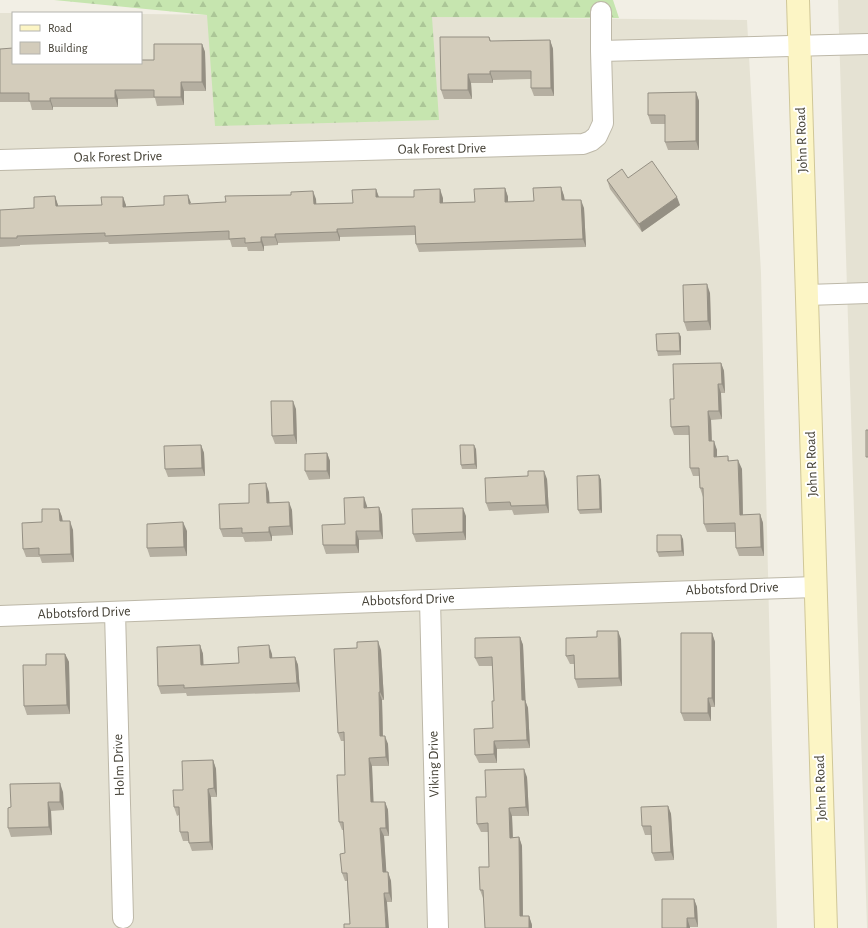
<svg xmlns="http://www.w3.org/2000/svg" width="868" height="928" font-family="'Alegreya Sans',sans-serif">
	<defs>
		<pattern id="forest-firs" width="22" height="20" patternUnits="userSpaceOnUse"><rect width="22" height="20" fill="#c6e5af"/><path d="M5 1l3.5 6h-7zM16 11l3.5 6h-7z" fill="#abc697"/></pattern>
	</defs>
	<rect width="100%" height="100%" fill="#f2efe5"/>
	<!-- residential -->
	<path fill="#e5e2d3" d="M 838,0 L 868,0 L 868,928 L 867,928 Z
		M 0,13 L 13,13 L 13,63 L 141,63 L 141,14 L 747,20 L 761,273 L 772,745 L 777,928 L 0,928 Z"/>
	<!-- forest -->
	<path fill="url(#forest-firs)" d="M 54,0 L 613,0 L 619,18 L 432,17 L 439,120 L 215,126 L 207,15 Z"/>
	<g fill="none" stroke-linecap="round" stroke-linejoin="round">
		<defs>
			<path id="minor" d="M 601,12 L 601,51
				M 0,160 L 583,144 L 591,141 L 597,136 L 603,123 L 601,51 L 868,44
				M 807,295 L 868,293
				M 430,600 L 438,928
				M 115,612 L 123,918
				M 0,616 L 430,600 L 816,587"/>
			<path id="secondary" d="M 798,0 L 826,928"/>
		</defs>
		<!-- minor casing -->
		<use href="#minor" stroke="#bdb8a8" stroke-width="22"/>
		<!-- secondary casing -->
		<use href="#secondary" stroke="#d0c797" stroke-width="24"/>
		<!-- minor -->
		<use href="#minor" stroke="#fff" stroke-width="20"/>
		<!-- secondary -->
		<use href="#secondary" stroke="#fcf5c5" stroke-width="22"/>
	</g>
	<!-- wall -->
	<path fill="#b5afa1" d="M 489,37 L 491,41 L 550,40 L 553,49 L 554,96 L 534,96 L 531,88 L 531,79 L 493,80 L 493,83 L 471,83 L 472,99 L 444,99 L 441,90 Z
		M 202,44 L 205,52 L 206,91 L 184,91 L 184,105 L 157,106 L 155,98 L 118,99 L 118,107 L 53,107 L 53,110 L 32,110 L 30,102 L 0,102 L 0,49 L 13,63 L 154,60 Z
		M 696,92 L 699,101 L 699,150 L 668,150 L 665,142 L 665,124 L 651,124 L 648,115 Z
		M 628,178 L 680,205 L 642,232 L 610,189 L 607,180 Z
		M 561,187 L 564,196 L 565,200 L 584,208 L 586,247 L 419,252 L 416,244 L 415,235 L 340,237 L 340,241 L 278,243 L 278,245 L 264,246 L 264,251 L 248,251 L 247,247 L 232,247 L 230,240 L 109,244 L 108,242 L 20,245 L 20,246 L 0,247 L 0,210 L 34,208 L 55,196 L 58,206 L 102,205 L 123,197 L 126,207 L 316,199 L 316,204 L 353,203 L 376,189 L 379,197 L 443,198 L 443,203 L 475,202 L 505,188 L 508,197 L 508,202 L 534,201 Z
		M 710,293 L 711,330 L 687,331 L 684,322 Z
		M 679,333 L 681,337 L 681,355 L 658,356 L 657,351 Z
		M 721,363 L 724,371 L 725,393 L 721,393 L 722,419 L 711,420 L 712,441 L 717,450 L 717,457 L 728,456 L 729,461 L 742,469 L 743,515 L 760,514 L 763,523 L 764,556 L 739,556 L 736,548 L 736,532 L 707,532 L 704,524 L 704,497 L 703,497 L 700,488 L 699,476 L 693,476 L 690,468 L 689,435 L 674,435 L 671,427 L 674,399 Z
		M 296,409 L 297,444 L 275,444 L 272,436 Z
		M 201,445 L 204,453 L 205,476 L 168,477 L 165,469 Z
		M 476,449 L 477,469 L 462,469 L 461,465 Z
		M 327,453 L 330,461 L 330,479 L 309,480 L 305,471 Z
		M 599,475 L 601,480 L 602,513 L 580,514 L 578,510 Z
		M 547,479 L 549,513 L 514,515 L 512,510 L 489,511 L 486,503 Z
		M 269,492 L 269,502 L 292,510 L 293,535 L 272,536 L 272,541 L 245,542 L 243,537 L 223,537 L 220,529 L 249,503 Z
		M 367,506 L 367,507 L 379,507 L 382,515 L 383,539 L 359,540 L 359,553 L 326,554 L 323,545 L 345,524 Z
		M 59,509 L 62,517 L 63,521 L 73,530 L 74,562 L 42,563 L 40,557 L 26,557 L 23,549 L 42,522 Z
		M 466,516 L 466,540 L 416,542 L 413,534 Z
		M 187,531 L 187,556 L 150,557 L 147,548 Z
		M 683,539 L 684,556 L 659,557 L 657,552 Z
		M 712,633 L 715,642 L 715,707 L 711,707 L 711,721 L 684,721 L 681,713 Z
		M 520,637 L 523,645 L 525,700 L 528,708 L 530,748 L 497,749 L 497,763 L 479,763 L 475,755 L 493,728 L 494,701 L 492,666 L 479,666 L 475,658 Z
		M 621,639 L 622,686 L 578,688 L 575,679 L 574,664 L 570,664 L 566,656 Z
		M 200,645 L 203,654 L 203,665 L 239,663 L 272,654 L 272,658 L 295,657 L 298,665 L 300,692 L 187,696 L 186,693 L 161,694 L 158,686 Z
		M 381,650 L 384,700 L 382,700 L 383,736 L 388,744 L 389,766 L 372,766 L 373,802 L 385,802 L 388,810 L 389,836 L 384,836 L 386,872 L 388,872 L 391,881 L 392,902 L 387,902 L 350,924 L 347,881 L 345,881 L 342,873 L 345,853 L 344,830 L 342,830 L 339,822 L 345,775 L 344,741 L 341,741 L 338,733 Z
		M 65,654 L 69,662 L 70,714 L 27,715 L 24,706 L 46,665 Z
		M 213,760 L 216,769 L 217,797 L 211,797 L 213,850 L 192,851 L 189,843 L 189,841 L 183,841 L 180,832 L 179,815 L 177,816 L 174,807 L 183,790 Z
		M 527,777 L 529,816 L 512,816 L 513,837 L 519,837 L 522,846 L 523,916 L 529,916 L 532,925 L 483,898 L 480,890 L 489,867 L 488,832 L 481,832 L 477,824 L 486,797 Z
		M 63,792 L 64,810 L 51,811 L 52,835 L 11,837 L 8,828 L 11,807 Z
		M 668,806 L 671,814 L 674,860 L 655,861 L 652,853 L 651,835 L 645,835 L 642,826 Z
		M 694,899 L 697,907 L 698,927 L 690,927 L 690,928 L 662,928 Z"/>
	<!-- shaded-wall -->
	<path fill="#948f83" d="M 550,40 L 553,49 L 554,96 L 551,88 Z
		M 202,44 L 205,52 L 206,91 L 202,82 Z
		M 490,71 L 493,80 L 493,83 L 490,74 Z
		M 468,74 L 471,83 L 472,99 L 468,90 Z
		M 181,82 L 184,91 L 184,105 L 181,97 Z
		M 115,90 L 118,99 L 118,107 L 115,98 Z
		M 696,92 L 699,101 L 699,150 L 696,141 Z
		M 50,98 L 53,107 L 53,110 L 50,101 Z
		M 561,187 L 564,196 L 565,209 L 562,200 Z
		M 505,188 L 508,197 L 508,211 L 505,202 Z
		M 376,189 L 379,198 L 376,197 Z
		M 440,189 L 443,198 L 443,212 L 440,203 Z
		M 313,191 L 316,199 L 317,213 L 314,204 Z
		M 188,195 L 191,203 L 189,204 Z
		M 55,196 L 58,205 L 59,215 L 56,206 Z
		M 123,197 L 126,205 L 126,215 L 123,207 Z
		M 677,197 L 680,205 L 642,232 L 639,224 Z
		M 581,200 L 584,208 L 586,247 L 583,239 Z
		M 337,229 L 340,237 L 340,241 L 337,232 Z
		M 275,234 L 278,243 L 278,245 L 275,237 Z
		M 261,237 L 264,246 L 264,251 L 261,242 Z
		M 707,284 L 710,293 L 711,330 L 708,321 Z
		M 679,333 L 681,337 L 681,355 L 680,351 Z
		M 721,363 L 724,371 L 725,393 L 722,384 Z
		M 718,384 L 721,393 L 722,419 L 719,411 Z
		M 293,401 L 296,409 L 297,444 L 294,435 Z
		M 708,411 L 711,420 L 712,450 L 709,441 Z
		M 714,441 L 717,450 L 717,465 L 714,457 Z
		M 201,445 L 204,453 L 205,476 L 202,468 Z
		M 474,445 L 476,449 L 477,469 L 475,464 Z
		M 327,453 L 330,461 L 330,479 L 327,471 Z
		M 738,460 L 742,469 L 743,523 L 740,515 Z
		M 544,471 L 547,479 L 549,513 L 546,505 Z
		M 599,475 L 601,480 L 602,513 L 600,509 Z
		M 266,483 L 269,492 L 270,511 L 267,503 Z
		M 364,497 L 367,506 L 368,516 L 364,508 Z
		M 289,502 L 292,510 L 293,535 L 290,526 Z
		M 379,507 L 382,515 L 383,539 L 380,531 Z
		M 463,508 L 466,516 L 466,540 L 463,532 Z
		M 59,509 L 62,517 L 63,530 L 60,521 Z
		M 760,514 L 763,523 L 764,556 L 761,547 Z
		M 70,521 L 73,530 L 74,562 L 71,554 Z
		M 183,522 L 187,531 L 187,556 L 184,547 Z
		M 269,527 L 272,536 L 272,541 L 269,532 Z
		M 356,531 L 359,540 L 359,553 L 356,545 Z
		M 681,535 L 683,539 L 684,556 L 682,551 Z
		M 618,631 L 621,639 L 622,686 L 619,678 Z
		M 712,633 L 715,642 L 715,707 L 712,698 Z
		M 520,637 L 523,645 L 526,708 L 522,700 Z
		M 378,641 L 381,650 L 384,700 L 380,692 Z
		M 200,645 L 203,654 L 204,673 L 201,665 Z
		M 269,645 L 272,654 L 273,667 L 270,658 Z
		M 65,654 L 69,662 L 70,714 L 67,705 Z
		M 295,657 L 298,665 L 300,692 L 297,683 Z
		M 379,692 L 382,700 L 383,744 L 380,736 Z
		M 708,698 L 711,707 L 711,721 L 708,713 Z
		M 525,700 L 528,708 L 530,748 L 527,740 Z
		M 385,736 L 388,744 L 389,766 L 386,757 Z
		M 494,741 L 497,749 L 497,763 L 494,754 Z
		M 369,758 L 372,766 L 374,811 L 371,802 Z
		M 213,760 L 216,769 L 217,797 L 214,788 Z
		M 524,769 L 527,777 L 529,816 L 526,807 Z
		M 60,783 L 63,792 L 64,810 L 60,802 Z
		M 208,789 L 211,797 L 213,850 L 210,842 Z
		M 48,802 L 51,811 L 52,835 L 49,827 Z
		M 385,802 L 388,810 L 389,836 L 386,828 Z
		M 668,806 L 671,814 L 674,860 L 671,852 Z
		M 509,808 L 512,816 L 513,846 L 510,838 Z
		M 380,828 L 384,836 L 387,881 L 383,872 Z
		M 519,837 L 522,846 L 523,925 L 520,916 Z
		M 388,872 L 391,881 L 392,902 L 389,893 Z
		M 384,893 L 387,902 L 389,928 L 386,928 Z
		M 694,899 L 697,907 L 698,927 L 695,918 Z
		M 529,916 L 532,925 L 532,928 L 529,928 Z
		M 687,918 L 690,927 L 690,928 L 687,928 Z"/>
	<!-- building -->
	<path fill="#d3ccbb" stroke="#948f83" d="M 440,37 L 489,37 L 490,41 L 550,40 L 551,88 L 531,88 L 531,71 L 490,71 L 490,74 L 468,74 L 468,90 L 441,90 Z
		M 154,44 L 202,44 L 202,82 L 181,82 L 181,97 L 154,97 L 154,90 L 115,90 L 115,98 L 50,98 L 50,101 L 29,101 L 29,93 L 0,93 L 0,49 L 13,48 L 13,63 L 141,63 L 141,60 L 154,60 Z
		M 696,92 L 696,141 L 665,142 L 665,115 L 648,115 L 648,93 Z
		M 652,161 L 677,197 L 639,224 L 607,180 L 622,169 L 628,178 Z
		M 561,187 L 562,200 L 581,200 L 583,239 L 416,244 L 415,226 L 337,229 L 337,232 L 275,234 L 275,237 L 261,237 L 261,242 L 245,243 L 245,238 L 229,239 L 229,231 L 105,236 L 105,233 L 17,236 L 17,238 L 0,238 L 0,210 L 34,208 L 34,197 L 55,196 L 56,206 L 102,205 L 101,197 L 123,197 L 123,207 L 164,205 L 164,196 L 188,195 L 189,204 L 226,202 L 225,196 L 291,195 L 291,192 L 313,191 L 314,204 L 353,203 L 352,190 L 376,189 L 376,197 L 414,197 L 414,190 L 440,189 L 440,203 L 475,202 L 474,189 L 505,188 L 505,202 L 534,201 L 533,188 Z
		M 707,284 L 708,321 L 684,322 L 683,285 Z
		M 679,333 L 680,351 L 657,351 L 656,334 Z
		M 721,363 L 722,384 L 718,384 L 719,411 L 708,411 L 709,441 L 714,441 L 714,457 L 728,456 L 728,461 L 738,460 L 740,515 L 760,514 L 761,547 L 736,548 L 735,523 L 704,524 L 703,488 L 700,488 L 699,468 L 690,468 L 689,426 L 671,427 L 670,399 L 674,399 L 673,364 Z
		M 271,401 L 293,401 L 294,435 L 272,436 Z
		M 866,430 L 868,430 L 868,457 L 866,457 Z
		M 201,445 L 202,468 L 165,469 L 164,446 Z
		M 460,445 L 474,445 L 475,464 L 461,465 Z
		M 327,453 L 327,471 L 305,471 L 305,454 Z
		M 528,471 L 544,471 L 546,505 L 511,506 L 510,502 L 486,503 L 485,478 L 528,476 Z
		M 599,475 L 600,509 L 578,510 L 577,476 Z
		M 266,483 L 267,503 L 289,502 L 290,526 L 269,527 L 269,532 L 242,533 L 242,528 L 220,529 L 219,504 L 249,503 L 249,484 Z
		M 364,497 L 364,508 L 379,507 L 380,531 L 356,531 L 356,545 L 323,545 L 322,525 L 345,524 L 344,498 Z
		M 463,508 L 463,532 L 413,534 L 412,509 Z
		M 42,509 L 59,509 L 60,521 L 70,521 L 71,554 L 39,555 L 39,548 L 23,549 L 22,523 L 42,522 Z
		M 183,522 L 184,547 L 147,548 L 147,524 Z
		M 657,535 L 681,535 L 682,551 L 657,552 Z
		M 597,631 L 618,631 L 619,678 L 575,679 L 574,655 L 566,656 L 566,638 L 597,637 Z
		M 681,633 L 712,633 L 712,698 L 708,698 L 708,713 L 681,713 Z
		M 520,637 L 522,700 L 525,700 L 527,740 L 494,741 L 494,754 L 475,755 L 474,729 L 493,728 L 492,701 L 494,701 L 492,657 L 475,658 L 475,638 Z
		M 378,641 L 380,692 L 379,692 L 380,736 L 385,736 L 386,757 L 369,758 L 371,802 L 385,802 L 386,828 L 380,828 L 383,872 L 388,872 L 389,893 L 384,893 L 386,928 L 344,928 L 344,924 L 350,924 L 347,873 L 342,873 L 340,854 L 345,853 L 343,822 L 339,822 L 337,775 L 345,775 L 344,732 L 338,733 L 334,649 L 357,648 L 357,642 Z
		M 200,645 L 201,665 L 239,663 L 238,647 L 269,645 L 270,658 L 295,657 L 297,683 L 184,688 L 184,685 L 158,686 L 157,647 Z
		M 46,654 L 65,654 L 67,705 L 24,706 L 23,665 L 46,665 Z
		M 213,760 L 214,788 L 208,789 L 210,842 L 189,843 L 188,832 L 180,832 L 179,807 L 174,807 L 173,790 L 183,790 L 182,761 Z
		M 524,769 L 526,807 L 509,808 L 510,838 L 519,837 L 520,916 L 529,916 L 529,928 L 485,928 L 483,890 L 480,890 L 479,867 L 489,867 L 488,823 L 477,824 L 476,797 L 486,797 L 485,770 Z
		M 60,783 L 60,802 L 48,802 L 49,827 L 8,828 L 8,808 L 11,807 L 10,784 Z
		M 668,806 L 671,852 L 652,853 L 651,826 L 642,826 L 641,807 Z
		M 662,899 L 694,899 L 695,918 L 687,918 L 687,928 L 662,928 Z"/>
	<g text-anchor="middle" dominant-baseline="central" stroke-width="4" stroke-linejoin="round" paint-order="stroke">
		<!-- street labels -->
		<g font-size="14" fill="#444035" stroke="#fff">
			<text transform="translate(802 140) rotate(-92)">John R Road</text>
			<text transform="translate(442 149) rotate(-1)">Oak Forest Drive</text>
			<text transform="translate(118 157) rotate(-1)">Oak Forest Drive</text>
			<text transform="translate(812 464) rotate(-92)">John R Road</text>
			<text transform="translate(732 589) rotate(-2)">Abbotsford Drive</text>
			<text transform="translate(408 600) rotate(-2)">Abbotsford Drive</text>
			<text transform="translate(84 613) rotate(-2)">Abbotsford Drive</text>
			<text transform="translate(434 764) rotate(-91)">Viking Drive</text>
			<text transform="translate(119 765) rotate(-92)">Holm Drive</text>
			<text transform="translate(821 788) rotate(-92)">John R Road</text>
		</g>
	</g>
	<!-- legend -->
	<rect x="12" y="12" width="130" height="52" fill="#ffffff" stroke="#b4b3ae"/>
	<rect x="20" y="25" width="20" height="6" fill="#fcf5c5" stroke="#b4b3ae"/>
	<text x="48" y="32" font-size="12" fill="#444035">Road</text>
	<rect x="20" y="42" width="20" height="12" fill="#d3ccbb" stroke="#b4b3ae"/>
	<text x="48" y="52" font-size="12" fill="#444035">Building</text>
</svg>
